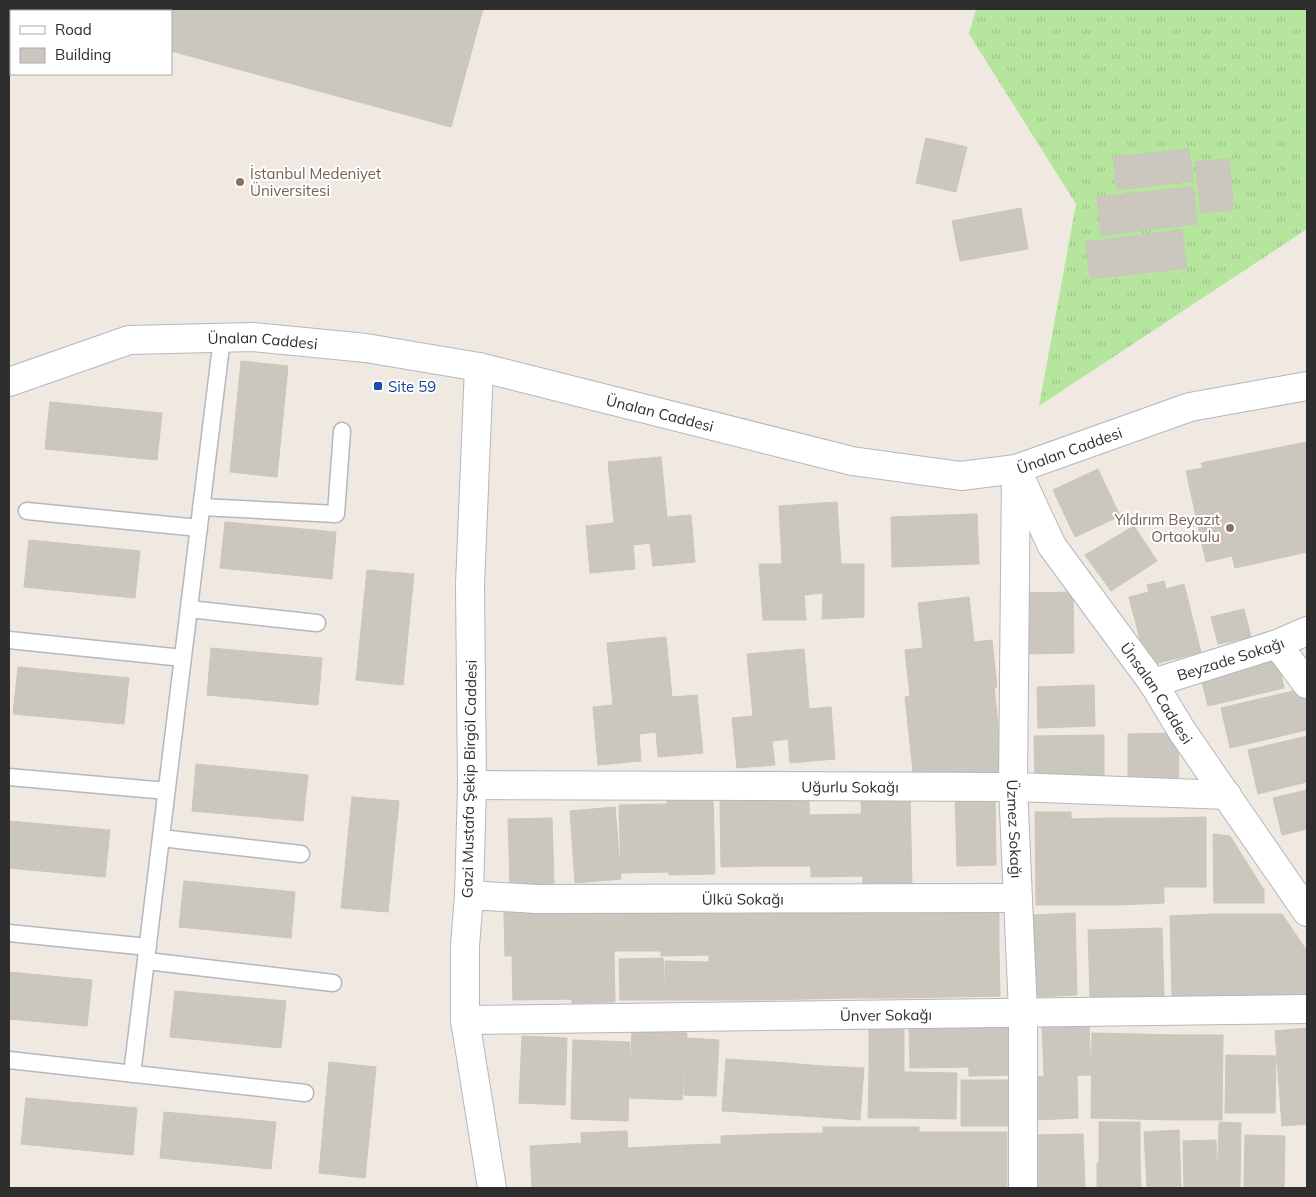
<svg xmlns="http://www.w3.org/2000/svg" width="1316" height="1197" font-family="Mulish,sans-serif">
	<defs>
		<pattern id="grass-tufts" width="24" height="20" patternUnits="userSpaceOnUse" patternTransform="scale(1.25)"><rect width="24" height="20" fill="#b6e59e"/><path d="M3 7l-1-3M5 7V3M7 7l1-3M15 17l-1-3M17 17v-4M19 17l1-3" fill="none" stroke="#9dc588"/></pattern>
	</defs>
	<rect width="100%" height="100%" fill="#efe9e1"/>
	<!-- grass -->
	<path fill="url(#grass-tufts)" d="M 976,9 L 1307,9 L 1307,229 L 1039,406 L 1076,204 L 969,34 Z"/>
	<!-- building -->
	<path fill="#cbc7bf" stroke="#cbc5ba" d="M 14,9 L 483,9 L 451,127 L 171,51 L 171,11 L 23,11 Z
		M 926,138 L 967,147 L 956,192 L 916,183 Z
		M 1189,149 L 1193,181 L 1117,190 L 1113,157 Z
		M 1229,159 L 1234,210 L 1201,213 L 1195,162 Z
		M 1193,187 L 1197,224 L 1101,235 L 1097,197 Z
		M 1021,208 L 1028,249 L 960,261 L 952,221 Z
		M 1182,230 L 1187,268 L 1090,279 L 1086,242 Z
		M 241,361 L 288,366 L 277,477 L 230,472 Z
		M 50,402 L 162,413 L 157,460 L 45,449 Z
		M 1307,442 L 1307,552 L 1235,568 L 1232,556 L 1206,562 L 1186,471 L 1203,468 L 1201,463 Z
		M 661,457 L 667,517 L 691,515 L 695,562 L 653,566 L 650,543 L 633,545 L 635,569 L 590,573 L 586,526 L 614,523 L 608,462 Z
		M 1098,469 L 1120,516 L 1075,537 L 1053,490 Z
		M 837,502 L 841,564 L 864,564 L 864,617 L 822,619 L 823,593 L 804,595 L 806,620 L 763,620 L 759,564 L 782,564 L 779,506 Z
		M 977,514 L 979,564 L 892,567 L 891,517 Z
		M 225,522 L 336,532 L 332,579 L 220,568 Z
		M 1134,526 L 1157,561 L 1111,591 L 1085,555 Z
		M 29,540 L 140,551 L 135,598 L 24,587 Z
		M 367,570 L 414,574 L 403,685 L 356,680 Z
		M 1164,581 L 1166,589 L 1184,584 L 1201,652 L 1147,666 L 1129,597 L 1149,592 L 1147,585 Z
		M 1073,592 L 1074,653 L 1025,654 L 1024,593 Z
		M 969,597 L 974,642 L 923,648 L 918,603 Z
		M 1244,609 L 1251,637 L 1218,644 L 1211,617 Z
		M 666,637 L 672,697 L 697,695 L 703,753 L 658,757 L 656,732 L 639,734 L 641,761 L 598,765 L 593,707 L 613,705 L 607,643 Z
		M 992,640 L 997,687 L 910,696 L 905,650 Z
		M 211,648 L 322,658 L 318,705 L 207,695 Z
		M 804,649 L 809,709 L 831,707 L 835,759 L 790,763 L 788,739 L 772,741 L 775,765 L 737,768 L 732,718 L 753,716 L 747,654 Z
		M 1276,651 L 1284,688 L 1208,706 L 1199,669 Z
		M 18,667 L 129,678 L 124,724 L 13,714 Z
		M 1094,685 L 1095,726 L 1038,728 L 1037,687 Z
		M 994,687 L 1003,772 L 914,781 L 905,697 Z
		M 1306,688 L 1307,730 L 1230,748 L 1221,708 Z
		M 1178,733 L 1179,784 L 1128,785 L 1128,734 Z
		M 1104,735 L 1104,780 L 1035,781 L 1034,736 Z
		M 1307,736 L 1307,782 L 1258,794 L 1248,750 Z
		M 196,764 L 308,775 L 303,821 L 192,811 Z
		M 1307,790 L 1307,829 L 1282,835 L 1273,798 Z
		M 995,793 L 996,865 L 957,866 L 955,794 Z
		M 910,794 L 912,887 L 863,889 L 861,795 Z
		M 352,797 L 399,801 L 388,912 L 341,908 Z
		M 809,797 L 810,866 L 765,866 L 763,799 Z
		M 713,798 L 715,874 L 669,875 L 667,799 Z
		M 763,799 L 765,866 L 721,867 L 720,800 Z
		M 668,804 L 669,872 L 621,873 L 619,805 Z
		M 615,807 L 621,879 L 575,883 L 570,811 Z
		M 1035,812 L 1071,812 L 1072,905 L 1036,905 Z
		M 862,814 L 863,876 L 811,877 L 809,815 Z
		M 1206,817 L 1206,887 L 1164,887 L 1163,818 Z
		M 552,818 L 554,883 L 510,885 L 508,819 Z
		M 1117,818 L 1163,818 L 1164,903 L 1118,905 Z
		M 1117,818 L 1118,905 L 1072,905 L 1071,819 Z
		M 9,821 L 110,830 L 105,877 L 9,868 Z
		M 1213,834 L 1230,836 L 1264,890 L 1264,903 L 1214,903 Z
		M 184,881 L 295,892 L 291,938 L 179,927 Z
		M 951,907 L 999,907 L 999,950 L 951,952 Z
		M 951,907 L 951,997 L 897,998 L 898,908 Z
		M 898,908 L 897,953 L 848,953 L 847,909 Z
		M 847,909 L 848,953 L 806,954 L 806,910 Z
		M 567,910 L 568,955 L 505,956 L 504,911 Z
		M 613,910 L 614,954 L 568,955 L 567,911 Z
		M 806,910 L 806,999 L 758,1000 L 758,911 Z
		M 758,911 L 758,955 L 709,955 L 708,912 Z
		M 660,912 L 708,912 L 709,955 L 661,956 Z
		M 660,912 L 661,951 L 613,951 L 613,914 Z
		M 1075,913 L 1077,995 L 1035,997 L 1033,915 Z
		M 1214,914 L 1216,996 L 1172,997 L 1170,916 Z
		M 1214,914 L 1282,914 L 1307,951 L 1307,996 L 1216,996 Z
		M 1162,928 L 1164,997 L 1090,999 L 1088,930 Z
		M 999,950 L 1000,996 L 951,997 L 951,952 Z
		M 848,953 L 897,953 L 897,998 L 848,998 Z
		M 848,953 L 848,998 L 806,999 L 806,954 Z
		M 614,954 L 615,1002 L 572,1003 L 571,955 Z
		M 571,955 L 572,999 L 513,1000 L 512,957 Z
		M 709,955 L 758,955 L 758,1000 L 709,1000 Z
		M 663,958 L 665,1000 L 620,1000 L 619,959 Z
		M 665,961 L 709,962 L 709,1000 L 665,1000 Z
		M 9,972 L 92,980 L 87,1026 L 9,1019 Z
		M 175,991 L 286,1001 L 281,1048 L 170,1037 Z
		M 869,1024 L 904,1024 L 904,1072 L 869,1072 Z
		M 1015,1024 L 1016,1075 L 969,1076 L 968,1025 Z
		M 968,1025 L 969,1067 L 910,1068 L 909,1027 Z
		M 1089,1025 L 1091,1075 L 1044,1076 L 1042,1026 Z
		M 1307,1028 L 1307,1124 L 1282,1126 L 1275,1031 Z
		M 632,1031 L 687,1033 L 682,1100 L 629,1098 Z
		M 1092,1033 L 1178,1035 L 1176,1120 L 1091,1118 Z
		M 1178,1035 L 1223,1035 L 1222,1120 L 1176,1120 Z
		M 522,1036 L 567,1038 L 565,1105 L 519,1103 Z
		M 687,1038 L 719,1040 L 716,1096 L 684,1095 Z
		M 573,1040 L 630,1042 L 628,1121 L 571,1119 Z
		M 1226,1055 L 1276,1056 L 1275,1113 L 1225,1113 Z
		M 726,1059 L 774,1062 L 771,1114 L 722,1111 Z
		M 329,1062 L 376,1067 L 365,1178 L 319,1173 Z
		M 774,1062 L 823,1066 L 819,1117 L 771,1114 Z
		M 823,1066 L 864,1068 L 860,1120 L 819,1117 Z
		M 869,1072 L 904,1072 L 904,1118 L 868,1118 Z
		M 904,1072 L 957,1073 L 956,1119 L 904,1118 Z
		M 1077,1075 L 1078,1118 L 1036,1120 L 1035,1077 Z
		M 961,1080 L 1014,1080 L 1013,1126 L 961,1126 Z
		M 26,1098 L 137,1108 L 133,1155 L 21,1144 Z
		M 164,1112 L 276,1122 L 271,1169 L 160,1158 Z
		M 1099,1122 L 1140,1122 L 1140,1162 L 1099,1162 Z
		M 1219,1122 L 1241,1123 L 1240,1188 L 1217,1188 Z
		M 823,1127 L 866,1127 L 866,1188 L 824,1188 Z
		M 866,1127 L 919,1127 L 920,1188 L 866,1188 Z
		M 1179,1130 L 1181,1188 L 1147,1188 L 1144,1132 Z
		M 627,1131 L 629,1188 L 584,1188 L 581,1133 Z
		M 919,1132 L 957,1132 L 957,1188 L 920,1188 Z
		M 957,1132 L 1007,1132 L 1007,1177 L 957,1177 Z
		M 823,1133 L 823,1188 L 773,1188 L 771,1134 Z
		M 771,1134 L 773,1188 L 722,1188 L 721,1136 Z
		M 1083,1134 L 1085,1188 L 1036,1188 L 1035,1135 Z
		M 1245,1135 L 1285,1136 L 1284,1188 L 1244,1188 Z
		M 1216,1140 L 1217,1188 L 1184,1188 L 1183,1141 Z
		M 582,1143 L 584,1188 L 532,1188 L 530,1146 Z
		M 721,1144 L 722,1188 L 688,1188 L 686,1145 Z
		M 686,1145 L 688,1188 L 629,1188 L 627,1148 Z
		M 1140,1162 L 1141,1188 L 1097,1188 L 1097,1163 Z
		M 957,1177 L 1007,1177 L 1007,1188 L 957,1188 Z"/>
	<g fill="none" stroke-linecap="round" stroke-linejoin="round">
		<defs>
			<path id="lane" d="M 201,507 L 336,514 L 342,431
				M 27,511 L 199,528
				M 189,609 L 317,623
				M 9,640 L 183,658
				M 9,777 L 167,791
				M 161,838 L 301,854
				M 9,933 L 148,947
				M 147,961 L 333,983
				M 9,1060 L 305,1093
				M 132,1074 L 222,338"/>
			<g id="street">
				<path d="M 479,367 L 470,585 L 472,785 L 469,895 L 465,946 L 465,1020 L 492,1188"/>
				<path id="s1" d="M 1016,469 L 1013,787 L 1023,1012 L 1023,1188"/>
				<path id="s2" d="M 1019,475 L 1052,546 L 1153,683 L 1182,731 L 1307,912"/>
				<path d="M 1277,644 L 1307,684"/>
				<path id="s3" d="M 1153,683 L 1277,644 L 1307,631"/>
				<path id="s4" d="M 472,785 L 1013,787 L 1227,795"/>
				<path id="s5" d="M 469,895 L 536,899 L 1017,898"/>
				<path id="s6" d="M 465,1020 L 1307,1009"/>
			</g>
			<g id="secondary">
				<path id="s7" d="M 9,382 L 129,340 L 253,337 L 366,348 L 479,367 L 852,461 L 961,476 L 1016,469 L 1190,407 L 1307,386"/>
			</g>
		</defs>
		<!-- lane casing -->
		<use href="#lane" stroke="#b4b7c1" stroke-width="19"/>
		<!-- street casing -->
		<use href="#street" stroke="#b4b7c1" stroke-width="30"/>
		<!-- secondary casing -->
		<use href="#secondary" stroke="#b4b7c1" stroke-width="30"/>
		<!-- lane -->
		<use href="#lane" stroke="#fff" stroke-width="16"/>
		<!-- street -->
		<use href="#street" stroke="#fff" stroke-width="28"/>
		<!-- secondary -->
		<use href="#secondary" stroke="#fff" stroke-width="28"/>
	</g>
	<!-- markers -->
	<g fill="#8d6e63" stroke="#fff" stroke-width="2">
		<circle cx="240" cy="182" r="5"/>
		<circle cx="1230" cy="528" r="5"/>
	</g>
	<rect fill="#1a4fb4" stroke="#fff" stroke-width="2" x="373" y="381" width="10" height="10" rx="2.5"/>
	<g text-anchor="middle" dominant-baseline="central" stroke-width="4" stroke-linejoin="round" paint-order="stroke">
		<!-- education labels -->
		<g font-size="15" fill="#785e54" stroke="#fff" text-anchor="start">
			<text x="250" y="173">İstanbul Medeniyet<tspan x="250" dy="17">Üniversitesi</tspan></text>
			<text x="1220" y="519" text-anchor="end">Yıldırım Beyazıt<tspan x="1220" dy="17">Ortaokulu</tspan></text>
		</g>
		<!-- street labels -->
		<g font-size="15" fill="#2e2e2e" stroke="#fff">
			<text stroke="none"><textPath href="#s7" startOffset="261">Ünalan Caddesi</textPath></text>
			<text stroke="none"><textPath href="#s7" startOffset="666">Ünalan Caddesi</textPath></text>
			<text stroke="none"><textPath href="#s7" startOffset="1086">Ünalan Caddesi</textPath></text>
			<text stroke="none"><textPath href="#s3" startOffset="81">Beyzade Sokağı</textPath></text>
			<text stroke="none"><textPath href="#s2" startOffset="259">Ünsalan Caddesi</textPath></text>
			<text transform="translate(469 779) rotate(-89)">Gazi Mustafa Şekip Birgöl Caddesi</text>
			<text stroke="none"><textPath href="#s4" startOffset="378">Uğurlu Sokağı</textPath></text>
			<text stroke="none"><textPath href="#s1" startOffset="360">Üzmez Sokağı</textPath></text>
			<text stroke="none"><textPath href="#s5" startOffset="274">Ülkü Sokağı</textPath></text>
			<text stroke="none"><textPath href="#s6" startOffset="421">Ünver Sokağı</textPath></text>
		</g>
		<!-- transit labels -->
		<g font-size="15" fill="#164399" stroke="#fff" text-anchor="start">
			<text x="388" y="386">Site 59</text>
		</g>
	</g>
	<!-- border -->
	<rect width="1316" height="1197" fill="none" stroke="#2e2e2e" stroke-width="20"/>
	<!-- legend -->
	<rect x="10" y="10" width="162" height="65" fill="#ffffff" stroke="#ababab"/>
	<rect x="20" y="26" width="25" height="8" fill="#ffffff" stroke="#ababab"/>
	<text x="55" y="35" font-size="15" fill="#2e2e2e">Road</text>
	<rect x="20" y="48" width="25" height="15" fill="#cbc7bf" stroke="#ababab"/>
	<text x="55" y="60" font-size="15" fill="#2e2e2e">Building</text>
</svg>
